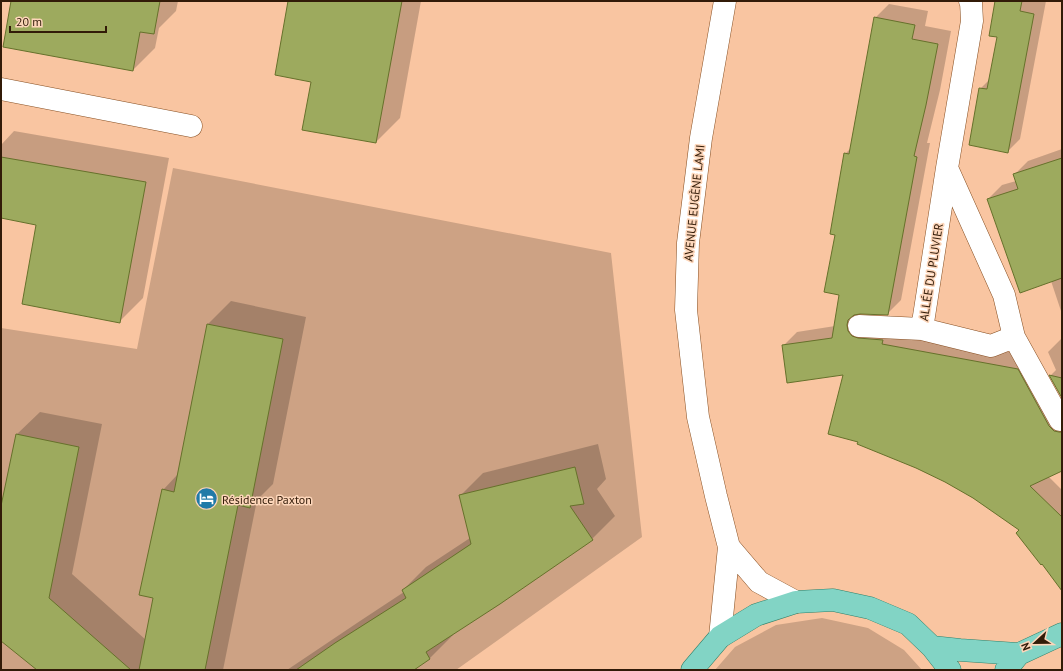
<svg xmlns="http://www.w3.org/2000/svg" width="1063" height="671" font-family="'PT Sans',sans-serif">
	<rect width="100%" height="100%" fill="#f9c5a1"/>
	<!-- green -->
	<path fill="#cda284" d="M 173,168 L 611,253 L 642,537 L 456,670 L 1,670 L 1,328 L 137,349 Z
		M 822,618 L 868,628 L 904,650 L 922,670 L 715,670 L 735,647 L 776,625 Z"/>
	<!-- shadow -->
	<path fill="#0003" d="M 12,1 L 178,1 L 176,11 L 159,28 L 155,48 L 133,70 Z
		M 289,1 L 421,1 L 400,118 L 376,142 L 312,81 Z
		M 996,1 L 1046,1 L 1020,139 L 1007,152 L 980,89 L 990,79 L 998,36 Z
		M 889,4 L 928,11 L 925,26 L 951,31 L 940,90 L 927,143 L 930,143 L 901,300 L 887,314 L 860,313 L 861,317 L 896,331 L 1031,356 L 1062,411 L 1062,470 L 1048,476 L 1062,490 L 1062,587 L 1020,530 L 966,493 L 928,472 L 845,373 L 783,346 L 797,332 L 835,326 L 840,294 L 836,234 L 845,154 L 852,147 L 875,18 Z
		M 14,131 L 169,158 L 143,298 L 119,322 L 37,224 L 1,217 L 1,145 Z
		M 1062,149 L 1062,314 L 1051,281 L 988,199 L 1002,185 L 1016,181 L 1014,175 L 1028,161 Z
		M 231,301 L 306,317 L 273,484 L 257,500 L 223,670 L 38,670 L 1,640 L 1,511 L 16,435 L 40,412 L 102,424 L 72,574 L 146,640 L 154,597 L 163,490 L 178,474 L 208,324 Z
		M 1062,338 L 1062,396 L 1051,375 L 1056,370 L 1048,352 Z
		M 598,444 L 606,479 L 597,489 L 615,516 L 592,539 L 452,634 L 453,635 L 430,658 L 412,670 L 287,670 L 360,621 L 404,592 L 403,590 L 426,567 L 470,538 L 460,496 L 483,473 Z"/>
	<!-- building -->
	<path fill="#9daa5e" stroke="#66712b" d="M 11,1 L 160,1 L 154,34 L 140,32 L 133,71 L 3,47 Z
		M 288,1 L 402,1 L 376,143 L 302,130 L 311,82 L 275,75 Z
		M 995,1 L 1022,1 L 1020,11 L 1034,14 L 1008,153 L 969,145 L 979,88 L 987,89 L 997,37 L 989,36 Z
		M 874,17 L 915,25 L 912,39 L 938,44 L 926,105 L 914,156 L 917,157 L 888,315 L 860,314 L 854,315 L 848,320 L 847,325 L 848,331 L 852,336 L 858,338 L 883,340 L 882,344 L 1018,369 L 1049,426 L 1054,431 L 1059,432 L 1062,432 L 1062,471 L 1030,486 L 1062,517 L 1062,591 L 1042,564 L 1041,565 L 1016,533 L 1019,530 L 973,498 L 945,482 L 916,468 L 857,444 L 858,442 L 828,434 L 843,375 L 787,383 L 782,345 L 832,338 L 839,295 L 824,292 L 835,235 L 830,234 L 844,153 L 849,154 Z
		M 1,157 L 146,182 L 120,323 L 22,304 L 36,225 L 1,218 Z
		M 1062,158 L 1062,278 L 1020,293 L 987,199 L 1018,189 L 1013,174 Z
		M 207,324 L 283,339 L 250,508 L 238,505 L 205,670 L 139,670 L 153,598 L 139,595 L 162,489 L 174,492 Z
		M 1049,375 L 1062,378 L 1062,398 Z
		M 16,434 L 79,447 L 49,598 L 131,670 L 37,670 L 1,641 L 1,506 Z
		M 575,467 L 584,504 L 570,506 L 593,540 L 500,604 L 426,652 L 430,659 L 414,670 L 296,670 L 335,643 L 406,598 L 402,590 L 471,544 L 459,495 Z"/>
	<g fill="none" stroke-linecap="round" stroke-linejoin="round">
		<defs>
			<path id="minor" d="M 1,89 L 191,126
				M 947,168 L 1004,295 L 1014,337 L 1060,420
				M 859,326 L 922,329 L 991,346 L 1014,337
				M 922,329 L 947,168 L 972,21 L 971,2 L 970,1
				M 729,547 L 759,582 L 796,602
				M 720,637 L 729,547 L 716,496 L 698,417 L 686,310 L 688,243 L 701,138 L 725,1"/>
			<path id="major" d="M 932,647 L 960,650 L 1019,654
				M 692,670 L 720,637 L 756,615 L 796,602 L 833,600 L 870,608 L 908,624 L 932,647 L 950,670
				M 1006,670 L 1019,654 L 1062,634"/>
		</defs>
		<!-- minor casing -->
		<use href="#minor" stroke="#874f22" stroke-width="23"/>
		<!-- major casing -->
		<use href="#major" stroke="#30816a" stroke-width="23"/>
		<!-- minor -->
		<use href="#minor" stroke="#fff" stroke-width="22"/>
		<!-- major -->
		<use href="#major" stroke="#82d4c5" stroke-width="22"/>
	</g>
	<!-- icons -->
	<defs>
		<symbol id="hotel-disc" viewBox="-11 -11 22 22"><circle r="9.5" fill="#207aa8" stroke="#fdd6ba"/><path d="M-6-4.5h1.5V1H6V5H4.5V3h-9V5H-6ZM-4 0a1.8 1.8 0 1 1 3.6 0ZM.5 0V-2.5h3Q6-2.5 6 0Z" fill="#fff"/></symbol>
	</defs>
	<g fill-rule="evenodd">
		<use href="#hotel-disc" x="194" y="486" width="25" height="25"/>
	</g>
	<g text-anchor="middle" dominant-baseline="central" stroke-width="3" stroke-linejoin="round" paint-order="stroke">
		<!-- street labels -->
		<g font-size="12" fill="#321b08" stroke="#fdd6ba">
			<text transform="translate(694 203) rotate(-84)">AVENUE EUGÈNE LAMI</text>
			<text transform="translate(931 272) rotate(-81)">ALLÉE DU PLUVIER</text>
		</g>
		<!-- poi labels -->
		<g font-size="12" fill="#321b08" stroke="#fdd6ba" text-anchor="start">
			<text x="222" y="499">Résidence Paxton</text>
		</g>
	</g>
	<!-- border -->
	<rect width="1063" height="671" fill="none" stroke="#321b08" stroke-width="4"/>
	<!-- north arrow -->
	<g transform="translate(1035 643) rotate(248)" stroke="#fdd6ba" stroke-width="3" paint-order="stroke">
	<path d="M0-3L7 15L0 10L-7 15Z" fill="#321b08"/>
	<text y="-6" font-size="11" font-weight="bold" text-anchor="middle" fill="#321b08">N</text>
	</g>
	<!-- scale -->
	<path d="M10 26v6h96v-6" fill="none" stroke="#321b08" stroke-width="2"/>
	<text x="16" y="26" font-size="12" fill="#321b08" stroke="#fdd6ba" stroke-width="3" paint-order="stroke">20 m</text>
</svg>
